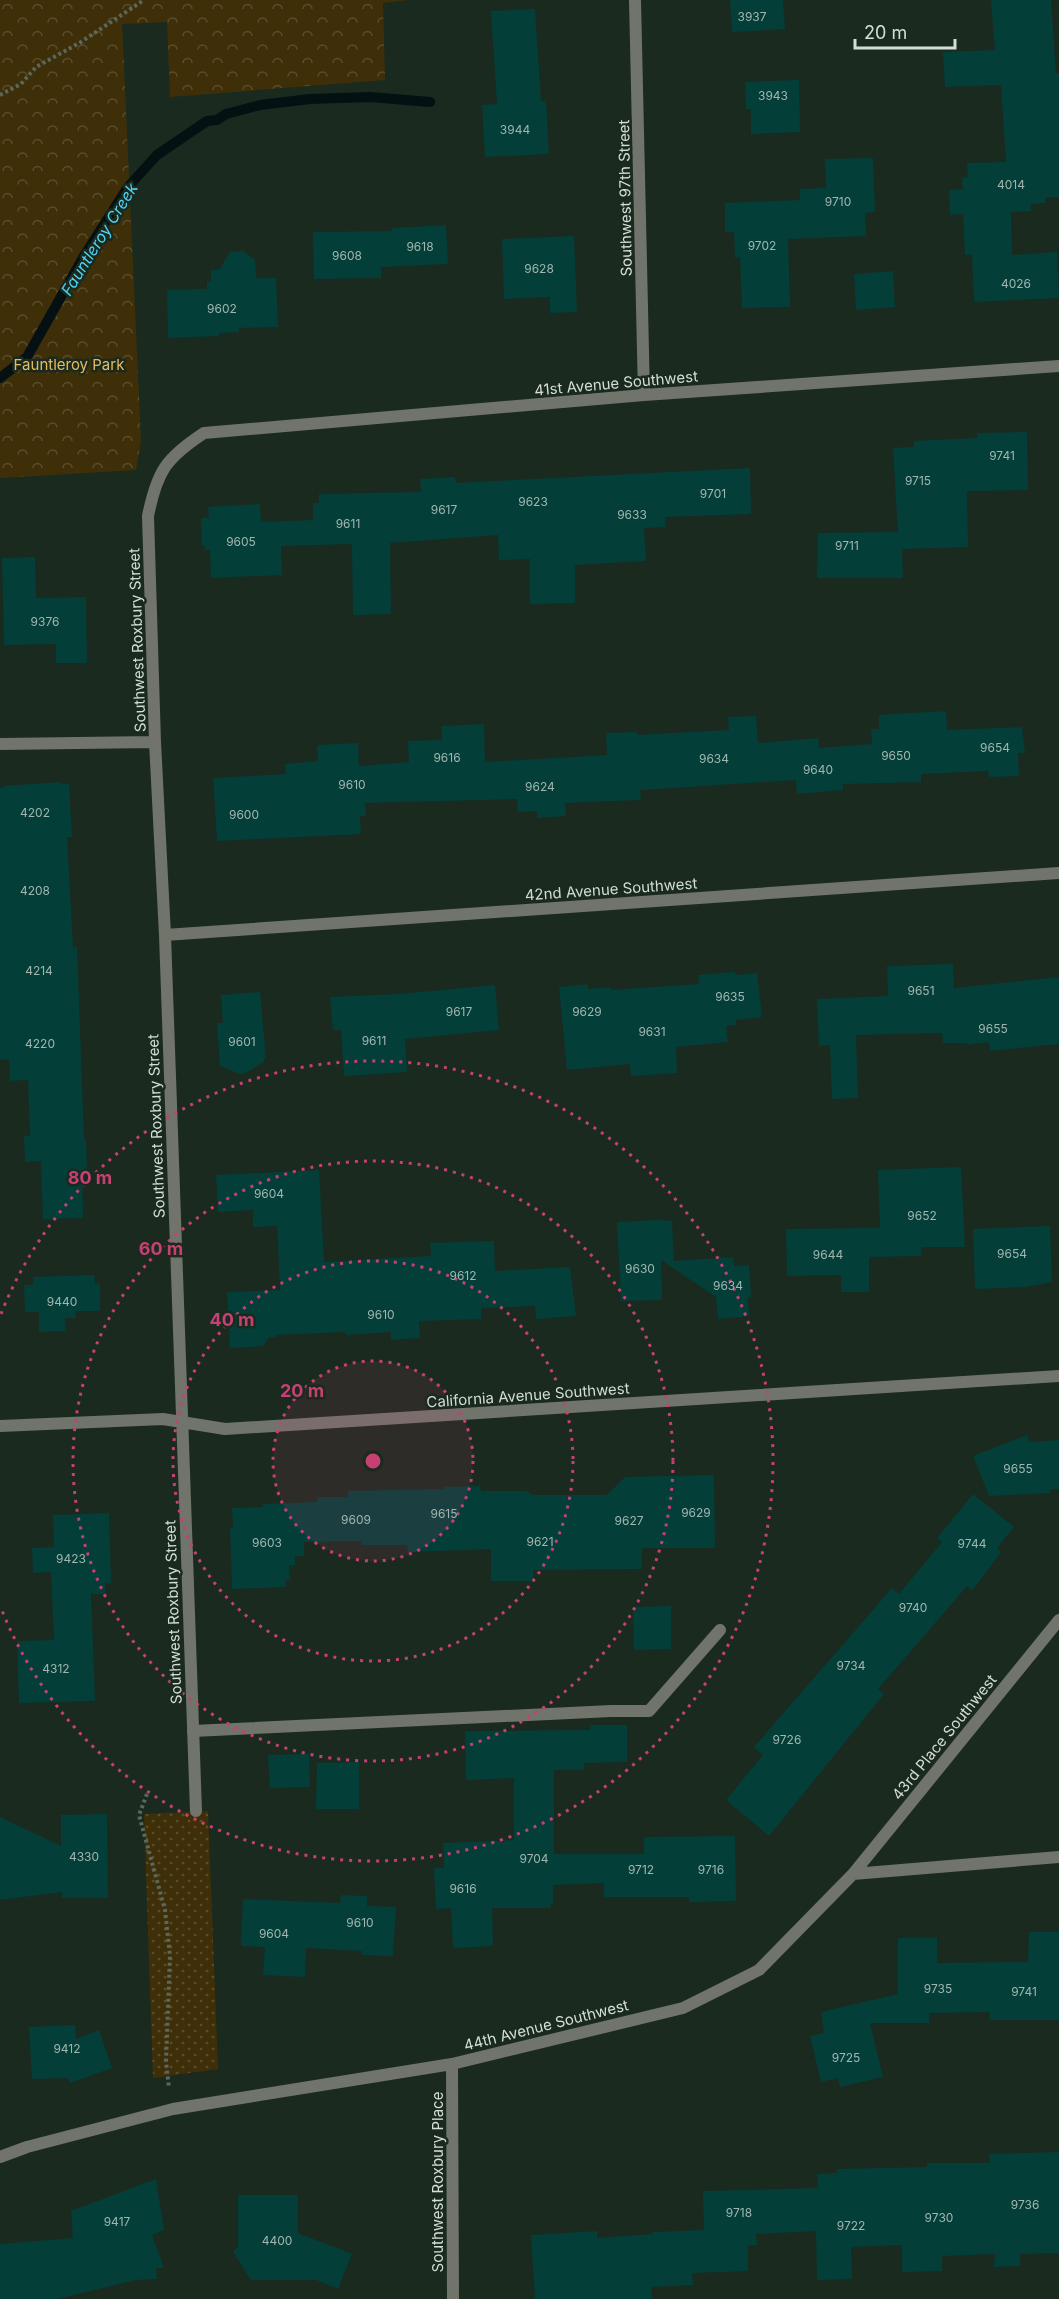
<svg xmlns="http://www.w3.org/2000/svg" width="1059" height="2299" font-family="Inter,sans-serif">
	<defs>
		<pattern id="grass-dots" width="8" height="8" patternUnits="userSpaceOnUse" patternTransform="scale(1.5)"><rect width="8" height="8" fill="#3f2f09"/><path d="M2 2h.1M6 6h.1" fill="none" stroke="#5a4d2c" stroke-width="1.8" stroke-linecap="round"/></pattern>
		<pattern id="forest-crowns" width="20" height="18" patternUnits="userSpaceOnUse" patternTransform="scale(1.5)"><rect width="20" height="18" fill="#3f2f09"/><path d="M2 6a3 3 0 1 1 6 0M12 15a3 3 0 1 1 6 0" fill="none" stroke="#5a4d2c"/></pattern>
	</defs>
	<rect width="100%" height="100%" fill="#1a2a1e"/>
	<!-- grass -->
	<path fill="url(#grass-dots)" d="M 208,1811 L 218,2069 L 153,2078 L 144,1814 Z"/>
	<!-- forest -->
	<path fill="url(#forest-crowns)" d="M 0,0 L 408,0 L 383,3 L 385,80 L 170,97 L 167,22 L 122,24 L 141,441 L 136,470 L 0,478 Z"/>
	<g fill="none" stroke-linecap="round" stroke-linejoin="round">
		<!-- stream -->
		<path stroke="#051013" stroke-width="10" d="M 0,378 L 27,357 L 84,256 L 128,187 L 157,155 L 207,121 L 217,120 L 226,114 L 260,105 L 310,99 L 370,97 L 430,102"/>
	</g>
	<!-- building -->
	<path fill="#043e39" d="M 730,0 L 783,0 L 785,29 L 732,32 Z
		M 991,0 L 1051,0 L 1056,73 L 1059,73 L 1059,197 L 1045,198 L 1045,203 L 1031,204 L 1031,211 L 1011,212 L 1012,255 L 1057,252 L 1059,298 L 974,302 L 972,255 L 965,255 L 963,214 L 950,215 L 949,190 L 963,189 L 962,178 L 968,177 L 967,163 L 1006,162 L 1001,85 L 945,87 L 943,52 L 995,50 Z
		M 535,9 L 541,101 L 546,101 L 549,154 L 485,157 L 482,105 L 497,104 L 491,11 Z
		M 799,80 L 800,132 L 751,134 L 751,109 L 746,109 L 745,82 Z
		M 873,158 L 875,212 L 865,213 L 866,236 L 788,239 L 790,307 L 742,308 L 740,257 L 735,258 L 734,232 L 725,232 L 725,203 L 800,200 L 800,189 L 826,188 L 825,159 Z
		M 446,225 L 448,264 L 381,267 L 381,278 L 314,279 L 313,232 L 392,231 L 392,228 Z
		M 574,236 L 577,312 L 550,313 L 550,297 L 504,299 L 502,239 Z
		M 243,251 L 255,260 L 256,278 L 276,278 L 278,327 L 239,328 L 239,332 L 219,333 L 219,336 L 168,338 L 167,290 L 207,289 L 207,282 L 211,282 L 211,270 L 219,270 L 230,252 Z
		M 893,271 L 895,307 L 856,310 L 854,274 Z
		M 1027,432 L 1028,490 L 967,491 L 968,547 L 902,549 L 903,578 L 817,578 L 818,533 L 898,532 L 893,448 L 914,447 L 914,441 L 977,438 L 977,433 Z
		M 750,468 L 751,514 L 665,517 L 666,527 L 644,528 L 646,561 L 575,565 L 575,603 L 530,604 L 530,559 L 499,560 L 498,535 L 390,543 L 391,614 L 353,615 L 352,544 L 281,546 L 282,575 L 211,578 L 210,550 L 205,550 L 204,545 L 202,545 L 201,518 L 209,518 L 208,507 L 260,504 L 261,522 L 313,520 L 313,503 L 319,503 L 319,494 L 421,492 L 420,479 L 455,477 L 456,483 Z
		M 35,557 L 36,598 L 86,597 L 87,663 L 56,663 L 56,644 L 4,645 L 2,558 Z
		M 946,711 L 947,730 L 1022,727 L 1025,753 L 1018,753 L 1019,776 L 989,777 L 988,771 L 921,774 L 921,782 L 843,784 L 843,790 L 797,794 L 796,780 L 640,790 L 641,800 L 565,803 L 566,816 L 537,818 L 537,811 L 518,812 L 517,799 L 365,803 L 366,816 L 360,816 L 361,834 L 217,841 L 213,778 L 286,774 L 285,764 L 318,761 L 317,745 L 358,743 L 359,766 L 409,762 L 408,741 L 442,740 L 441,726 L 484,724 L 485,762 L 607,755 L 606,733 L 637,732 L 637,735 L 729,730 L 728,717 L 756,716 L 758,743 L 818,738 L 819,748 L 872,744 L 871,729 L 879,729 L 879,715 Z
		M 60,782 L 60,784 L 69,784 L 72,837 L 67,837 L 73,947 L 77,947 L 84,1139 L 86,1139 L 87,1173 L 82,1173 L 83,1218 L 43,1219 L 41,1161 L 25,1162 L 24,1136 L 30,1135 L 28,1080 L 10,1081 L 9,1059 L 0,1060 L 0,788 L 3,788 L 3,786 Z
		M 953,964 L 954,988 L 1059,977 L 1059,1044 L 990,1051 L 989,1042 L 967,1045 L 967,1043 L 943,1043 L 942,1033 L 856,1035 L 858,1098 L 832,1099 L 830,1045 L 819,1046 L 817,999 L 888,996 L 887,966 Z
		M 735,972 L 735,975 L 757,973 L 762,1017 L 736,1020 L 736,1025 L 726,1026 L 728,1042 L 676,1047 L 677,1073 L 631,1076 L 630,1064 L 567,1070 L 559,987 L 588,984 L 588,989 L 611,987 L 611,990 L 699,984 L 698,975 Z
		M 495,985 L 499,1030 L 405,1039 L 407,1072 L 344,1076 L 341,1030 L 333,1030 L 330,997 L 400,994 Z
		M 260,992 L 266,1058 L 264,1058 L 264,1062 L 246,1073 L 240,1074 L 220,1066 L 217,1023 L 223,1023 L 221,995 Z
		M 961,1167 L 965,1247 L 922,1247 L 921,1256 L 869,1257 L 869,1292 L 841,1292 L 841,1275 L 787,1276 L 786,1229 L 880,1228 L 878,1170 Z
		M 319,1170 L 324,1262 L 431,1256 L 430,1243 L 494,1241 L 495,1271 L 570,1267 L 576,1316 L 536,1319 L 535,1306 L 481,1308 L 481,1319 L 419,1321 L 420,1338 L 391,1340 L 391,1332 L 346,1335 L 345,1332 L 276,1335 L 276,1337 L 269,1337 L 263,1346 L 230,1348 L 227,1292 L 280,1290 L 277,1226 L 253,1227 L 253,1210 L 218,1212 L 216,1175 Z
		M 659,1220 L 672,1221 L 674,1261 L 733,1257 L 734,1266 L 749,1265 L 751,1297 L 748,1297 L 749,1316 L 718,1319 L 716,1297 L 661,1260 L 662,1300 L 621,1301 L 617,1222 Z
		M 1050,1226 L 1052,1282 L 1026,1287 L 975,1289 L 973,1229 Z
		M 94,1275 L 95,1284 L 100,1283 L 100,1311 L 75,1311 L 76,1318 L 65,1318 L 66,1331 L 39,1332 L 39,1312 L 25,1312 L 24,1285 L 33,1285 L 33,1277 Z
		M 1027,1435 L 1029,1442 L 1059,1440 L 1059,1489 L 1050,1490 L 1050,1493 L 989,1496 L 973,1456 Z
		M 714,1475 L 715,1548 L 642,1548 L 642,1569 L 533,1570 L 533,1581 L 491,1581 L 491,1549 L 408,1552 L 407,1545 L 362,1545 L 362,1541 L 304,1542 L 304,1556 L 295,1556 L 295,1565 L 289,1565 L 290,1580 L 286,1580 L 286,1587 L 232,1589 L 230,1528 L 233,1527 L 232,1508 L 263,1507 L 263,1504 L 317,1502 L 317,1497 L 348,1497 L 348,1491 L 444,1489 L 444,1487 L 480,1486 L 481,1491 L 527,1491 L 532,1495 L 607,1495 L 625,1477 Z
		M 973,1494 L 1014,1527 L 997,1548 L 1001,1552 L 972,1591 L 967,1586 L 878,1689 L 884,1694 L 769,1836 L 726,1800 L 763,1755 L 754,1747 L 892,1588 L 899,1594 L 942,1542 L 937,1538 Z
		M 109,1513 L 111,1583 L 105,1584 L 105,1594 L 91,1594 L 95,1701 L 19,1703 L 17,1641 L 54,1640 L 51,1572 L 33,1573 L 32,1548 L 54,1547 L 53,1515 Z
		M 671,1606 L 671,1649 L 634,1650 L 633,1607 Z
		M 590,1725 L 627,1725 L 627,1762 L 584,1763 L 584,1770 L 554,1770 L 554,1854 L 644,1854 L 644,1837 L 735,1836 L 736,1901 L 689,1902 L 689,1897 L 604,1897 L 604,1883 L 553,1885 L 553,1903 L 551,1903 L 550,1908 L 492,1908 L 493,1946 L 453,1948 L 451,1908 L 436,1909 L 434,1868 L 444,1868 L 443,1843 L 514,1840 L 514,1778 L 466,1780 L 465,1731 L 590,1730 Z
		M 309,1754 L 310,1787 L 270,1788 L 268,1755 Z
		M 359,1762 L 359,1809 L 316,1809 L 317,1763 Z
		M 107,1814 L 108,1898 L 62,1898 L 62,1892 L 0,1900 L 0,1817 L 61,1846 L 61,1815 Z
		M 341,1895 L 367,1896 L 367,1906 L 396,1907 L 393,1956 L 362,1955 L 362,1951 L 306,1948 L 305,1977 L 263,1975 L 265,1947 L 241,1946 L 243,1899 L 340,1903 Z
		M 1029,1932 L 1059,1932 L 1059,2020 L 990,2020 L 990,2012 L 929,2013 L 929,2023 L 870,2023 L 883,2077 L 840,2087 L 838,2078 L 821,2082 L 810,2036 L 824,2033 L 821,2012 L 898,1994 L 898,1938 L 937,1938 L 937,1963 L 1028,1962 Z
		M 75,2025 L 76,2039 L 99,2030 L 112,2068 L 70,2083 L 68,2078 L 32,2079 L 29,2027 Z
		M 1059,2152 L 1059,2253 L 1020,2254 L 1020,2266 L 994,2267 L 995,2254 L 942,2256 L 942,2271 L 902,2272 L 902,2245 L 851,2247 L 852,2279 L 817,2280 L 816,2231 L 756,2234 L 757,2245 L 748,2245 L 748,2271 L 692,2273 L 693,2285 L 651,2287 L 652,2299 L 535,2299 L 531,2235 L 597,2231 L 597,2238 L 653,2234 L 653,2232 L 704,2230 L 703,2191 L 818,2188 L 817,2174 L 837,2173 L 837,2169 L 927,2167 L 927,2163 L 990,2163 L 989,2154 Z
		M 156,2179 L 164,2230 L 152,2235 L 164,2268 L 156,2268 L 157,2279 L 136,2280 L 57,2299 L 0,2299 L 0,2244 L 73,2238 L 71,2211 Z
		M 238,2195 L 298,2195 L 298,2233 L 352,2254 L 338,2289 L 316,2280 L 253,2280 L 250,2279 L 233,2251 L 238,2247 Z"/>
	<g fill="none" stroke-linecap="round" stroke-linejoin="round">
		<!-- path -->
		<path stroke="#5a685d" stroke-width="4" stroke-dasharray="3 3" stroke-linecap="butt" d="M 0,95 L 21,84 L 36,67 L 81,42 L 144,0
			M 147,1794 L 139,1815 L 165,1910 L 170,1956 L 166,2062 L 169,2088"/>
		<!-- service -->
		<path stroke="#71746b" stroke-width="12" d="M 193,1731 L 611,1711 L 649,1711 L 720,1630"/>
		<!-- minor -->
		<path stroke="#71746b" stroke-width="12" d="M 635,0 L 644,395
			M 0,744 L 155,742
			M 165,935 L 1059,873
			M 0,1426 L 163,1419 L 225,1429 L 1059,1376
			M 196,1811 L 165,935 L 155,742 L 148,516 C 157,471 166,458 204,433 L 644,395 L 1059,366
			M 853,1874 L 1059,1620
			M 452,2064 L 453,2299
			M 0,2157 L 27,2147 L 173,2109 L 452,2064 L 683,2008 L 759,1970 L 853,1874 L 1059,1857"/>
	</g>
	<!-- distance rings -->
	<circle cx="373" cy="1461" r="100" fill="#c64074" fill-opacity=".12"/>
	<g fill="none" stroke="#c64074" stroke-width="3" stroke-dasharray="3 6">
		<circle cx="373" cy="1461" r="100"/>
		<circle cx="373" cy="1461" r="200"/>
		<circle cx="373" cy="1461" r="300"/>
		<path d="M1 1314A400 400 0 1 1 1 1608"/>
	</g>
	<g text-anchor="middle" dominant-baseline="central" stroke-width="5" stroke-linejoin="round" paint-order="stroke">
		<!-- number labels -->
		<g font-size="12" fill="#a0b6af">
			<text x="752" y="16">3937</text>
			<text x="773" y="95">3943</text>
			<text x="515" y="129">3944</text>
			<text x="1011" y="184">4014</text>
			<text x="838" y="201">9710</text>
			<text x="762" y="245">9702</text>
			<text x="420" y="246">9618</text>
			<text x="347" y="255">9608</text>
			<text x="539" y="268">9628</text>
			<text x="1016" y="283">4026</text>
			<text x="222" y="308">9602</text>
			<text x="1002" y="455">9741</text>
			<text x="918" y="480">9715</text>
			<text x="713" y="493">9701</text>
			<text x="533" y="501">9623</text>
			<text x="444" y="509">9617</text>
			<text x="632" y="514">9633</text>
			<text x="348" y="523">9611</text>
			<text x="241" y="541">9605</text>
			<text x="847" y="545">9711</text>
			<text x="45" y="621">9376</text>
			<text x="995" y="747">9654</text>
			<text x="896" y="755">9650</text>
			<text x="447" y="757">9616</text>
			<text x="714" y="758">9634</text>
			<text x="818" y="769">9640</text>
			<text x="352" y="784">9610</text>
			<text x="540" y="786">9624</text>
			<text x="35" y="812">4202</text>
			<text x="244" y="814">9600</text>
			<text x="35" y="890">4208</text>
			<text x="39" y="970">4214</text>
			<text x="921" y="990">9651</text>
			<text x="730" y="996">9635</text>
			<text x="459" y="1011">9617</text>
			<text x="587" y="1011">9629</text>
			<text x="993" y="1028">9655</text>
			<text x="652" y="1031">9631</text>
			<text x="374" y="1040">9611</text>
			<text x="242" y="1041">9601</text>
			<text x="40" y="1043">4220</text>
			<text x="269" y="1193">9604</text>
			<text x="922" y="1215">9652</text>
			<text x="1012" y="1253">9654</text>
			<text x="828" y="1254">9644</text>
			<text x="640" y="1268">9630</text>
			<text x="463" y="1275">9612</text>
			<text x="728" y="1285">9634</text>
			<text x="62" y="1301">9440</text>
			<text x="381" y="1314">9610</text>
			<text x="1018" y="1468">9655</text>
			<text x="696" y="1512">9629</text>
			<text x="444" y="1513">9615</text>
			<text x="356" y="1519">9609</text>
			<text x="629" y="1520">9627</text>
			<text x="540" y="1541">9621</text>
			<text x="267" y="1542">9603</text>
			<text x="972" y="1543">9744</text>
			<text x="71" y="1558">9423</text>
			<text x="913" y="1607">9740</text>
			<text x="851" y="1665">9734</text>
			<text x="56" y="1668">4312</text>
			<text x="787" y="1739">9726</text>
			<text x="84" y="1856">4330</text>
			<text x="534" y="1858">9704</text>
			<text x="641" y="1869">9712</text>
			<text x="711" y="1869">9716</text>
			<text x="463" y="1888">9616</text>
			<text x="360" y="1922">9610</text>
			<text x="274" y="1933">9604</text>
			<text x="938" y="1988">9735</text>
			<text x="1024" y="1991">9741</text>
			<text x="67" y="2048">9412</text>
			<text x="846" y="2057">9725</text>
			<text x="1025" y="2204">9736</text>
			<text x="739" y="2212">9718</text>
			<text x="939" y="2217">9730</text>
			<text x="117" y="2221">9417</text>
			<text x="851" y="2225">9722</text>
			<text x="277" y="2240">4400</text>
		</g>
		<!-- street labels -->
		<g font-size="15" fill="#d4ded6" stroke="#1a2a1e">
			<text transform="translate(625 198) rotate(-91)">Southwest 97th Street</text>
			<text transform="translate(616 383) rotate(-5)">41st Avenue Southwest</text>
			<text transform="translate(137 640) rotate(-92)">Southwest Roxbury Street</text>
			<text transform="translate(611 889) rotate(-4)">42nd Avenue Southwest</text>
			<text transform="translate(156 1126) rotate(-92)">Southwest Roxbury Street</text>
			<text transform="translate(528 1395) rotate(-4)">California Avenue Southwest</text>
			<text transform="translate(173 1612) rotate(-92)">Southwest Roxbury Street</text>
			<text transform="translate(944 1737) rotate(-51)">43rd Place Southwest</text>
			<text transform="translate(546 2025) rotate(-14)">44th Avenue Southwest</text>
			<text transform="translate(437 2182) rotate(-90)">Southwest Roxbury Place</text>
		</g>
		<!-- park labels -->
		<g font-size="15" fill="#e7ba5c" stroke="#1a2a1e">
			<text x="69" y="364">Fauntleroy Park</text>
		</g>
		<!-- water labels -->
		<g font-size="16" font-style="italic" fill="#4ed4f6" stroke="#1a2a1e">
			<text transform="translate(99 239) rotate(-58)">Fauntleroy Creek</text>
		</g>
	</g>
	<circle cx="373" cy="1461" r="9" fill="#c64074" stroke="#1a2a1e" stroke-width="3"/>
	<g font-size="18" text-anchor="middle" font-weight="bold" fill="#c64074" stroke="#1a2a1e" stroke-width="5" stroke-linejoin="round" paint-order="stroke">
		<text x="90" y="1184">80 m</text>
		<text x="161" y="1255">60 m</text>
		<text x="232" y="1326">40 m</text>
		<text x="302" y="1397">20 m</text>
	</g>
	<!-- scale -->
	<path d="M855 39v9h100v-9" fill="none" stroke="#d4ded6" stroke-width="3"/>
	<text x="864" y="39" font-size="18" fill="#d4ded6" stroke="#1a2a1e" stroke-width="4.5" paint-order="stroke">20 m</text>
</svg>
